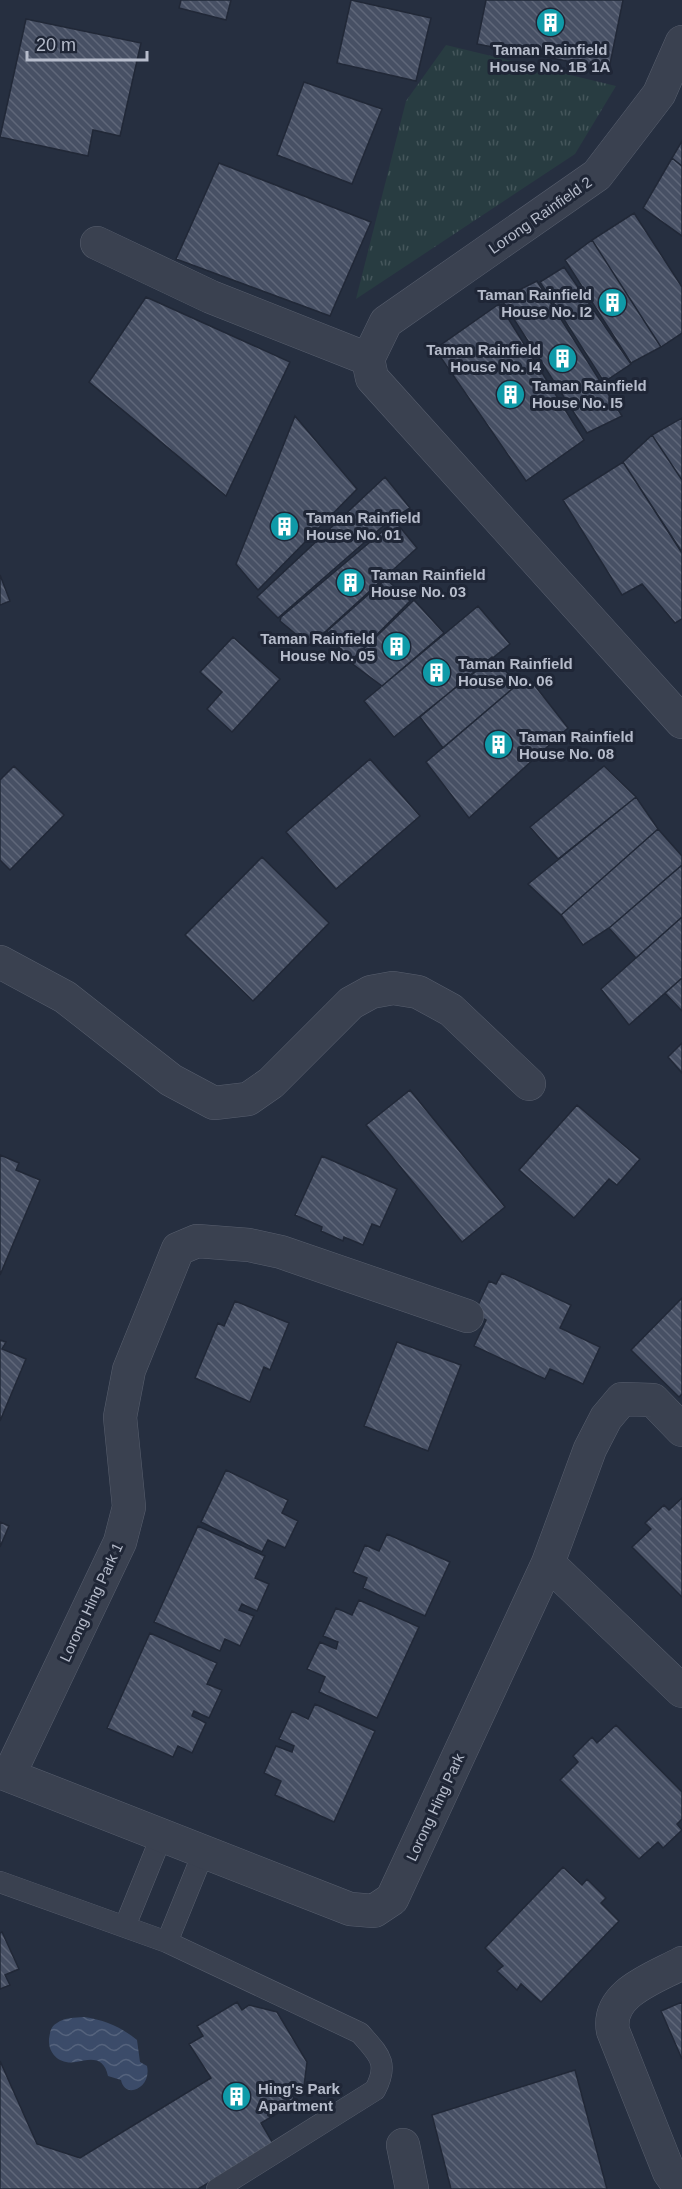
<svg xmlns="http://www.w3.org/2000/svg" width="682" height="2189" font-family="Arial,sans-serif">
	<defs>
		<pattern id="park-tufts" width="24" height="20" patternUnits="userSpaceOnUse" patternTransform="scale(1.5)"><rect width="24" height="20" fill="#283c41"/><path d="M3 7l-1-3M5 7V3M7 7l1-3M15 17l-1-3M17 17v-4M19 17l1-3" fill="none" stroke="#45565b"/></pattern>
		<pattern id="water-waves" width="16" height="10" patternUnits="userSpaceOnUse" patternTransform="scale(1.5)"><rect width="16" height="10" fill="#3b4b69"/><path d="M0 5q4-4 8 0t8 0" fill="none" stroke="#55637d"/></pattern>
		<pattern id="building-back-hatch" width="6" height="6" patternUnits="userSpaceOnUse" patternTransform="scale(1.5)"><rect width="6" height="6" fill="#475064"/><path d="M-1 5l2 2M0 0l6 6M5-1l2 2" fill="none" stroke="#5f6779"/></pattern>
	</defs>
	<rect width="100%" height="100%" fill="#262f40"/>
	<!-- park -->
	<path fill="url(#park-tufts)" d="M 446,45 L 616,86 L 575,154 L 356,299 L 406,101 Z"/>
	<!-- water -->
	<path fill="url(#water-waves)" d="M 84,2017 C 105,2020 121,2027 137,2040 L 140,2062 L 147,2066 C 152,2088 125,2100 121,2080 L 108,2076 C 104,2057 92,2058 76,2062 C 60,2065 48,2054 49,2039 C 50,2032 51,2026 57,2023 C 65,2017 75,2018 84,2017 Z"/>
	<!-- building -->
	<path fill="url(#building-back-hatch)" stroke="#212837" stroke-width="1.5" d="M 181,0 L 231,0 L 226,20 L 179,8 Z
		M 351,0 L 431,18 L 416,81 L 337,63 Z
		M 486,0 L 623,0 L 609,69 L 477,44 Z
		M 26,19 L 141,43 L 120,136 L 93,130 L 88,156 L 0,137 Z
		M 304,82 L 382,109 L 352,184 L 277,155 Z
		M 682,141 L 682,166 L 672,158 Z
		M 672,158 L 682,166 L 682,236 L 643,208 Z
		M 219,163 L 371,222 L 330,316 L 176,259 Z
		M 634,213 L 682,287 L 682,333 L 661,347 L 592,240 Z
		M 592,240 L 661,347 L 631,363 L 565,260 Z
		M 564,267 L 631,364 L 604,382 L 540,282 Z
		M 537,281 L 622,416 L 587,433 L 501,299 Z
		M 146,297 L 290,362 L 226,496 L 89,382 Z
		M 499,304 L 584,440 L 526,481 L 435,349 Z
		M 295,416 L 357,489 L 258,590 L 236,564 Z
		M 682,418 L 682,480 L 652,435 Z
		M 652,435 L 682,480 L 682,552 L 623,462 Z
		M 623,462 L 682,553 L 682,619 L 675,623 L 642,584 L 622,595 L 563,500 Z
		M 385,477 L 410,508 L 390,520 L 278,618 L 257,597 Z
		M 395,521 L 417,548 L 326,631 L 309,645 L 280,621 L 281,617 Z
		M 0,575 L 10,601 L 0,605 Z
		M 386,579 L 410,601 L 350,662 L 327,631 Z
		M 414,600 L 444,633 L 382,686 L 350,662 Z
		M 478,606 L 510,644 L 394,737 L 364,701 Z
		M 233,637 L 280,679 L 232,732 L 207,709 L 222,692 L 200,672 Z
		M 492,657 L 518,684 L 443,748 L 420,717 Z
		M 529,678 L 568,728 L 469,818 L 426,762 L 518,684 Z
		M 370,759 L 420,816 L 336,889 L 286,832 Z
		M 14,766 L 64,815 L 10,870 L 0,860 L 0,780 Z
		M 604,766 L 636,797 L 558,859 L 530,827 Z
		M 636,797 L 658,829 L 561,915 L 528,884 Z
		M 658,829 L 682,856 L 682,865 L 609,928 L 583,945 L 561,915 Z
		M 262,857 L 329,923 L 253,1001 L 185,935 Z
		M 682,865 L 682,917 L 636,958 L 609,928 Z
		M 682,917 L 682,978 L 629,1025 L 601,989 Z
		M 682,978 L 682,1011 L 665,993 Z
		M 682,1043 L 682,1073 L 668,1057 Z
		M 410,1090 L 505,1207 L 462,1242 L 366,1125 Z
		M 577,1105 L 640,1159 L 617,1185 L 609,1179 L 574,1218 L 519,1170 Z
		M 0,1155 L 19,1163 L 16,1170 L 40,1180 L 0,1275 Z
		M 322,1156 L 397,1189 L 380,1227 L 372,1224 L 363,1245 L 344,1237 L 343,1241 L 321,1231 L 322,1227 L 295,1215 Z
		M 502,1273 L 571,1305 L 560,1328 L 600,1347 L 583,1384 L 550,1369 L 545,1379 L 474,1346 L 486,1320 L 474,1314 L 489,1281 L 496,1284 Z
		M 682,1298 L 682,1394 L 679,1397 L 631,1350 Z
		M 235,1301 L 289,1323 L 270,1370 L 264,1367 L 250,1402 L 195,1378 L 218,1323 L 224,1326 Z
		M 0,1340 L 6,1342 L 2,1349 L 26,1359 L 0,1421 Z
		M 397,1342 L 461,1365 L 428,1451 L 364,1426 Z
		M 226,1470 L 288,1500 L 282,1513 L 298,1521 L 285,1548 L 268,1540 L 262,1552 L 201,1522 Z
		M 682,1498 L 682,1597 L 632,1547 L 651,1529 L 645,1523 L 664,1505 L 669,1510 Z
		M 0,1522 L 9,1526 L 0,1547 Z
		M 198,1526 L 265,1556 L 255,1578 L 269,1584 L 257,1611 L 242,1604 L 239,1610 L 254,1616 L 240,1646 L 225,1639 L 220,1651 L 154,1622 Z
		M 387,1534 L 450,1562 L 425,1616 L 363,1588 L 367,1578 L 353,1572 L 365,1545 L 379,1551 Z
		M 359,1600 L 419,1627 L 377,1718 L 319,1692 L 325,1677 L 307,1669 L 320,1642 L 336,1649 L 338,1642 L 323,1636 L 336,1608 L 352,1615 Z
		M 150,1633 L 217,1663 L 207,1684 L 222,1690 L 209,1718 L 194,1711 L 192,1716 L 206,1723 L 192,1753 L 178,1746 L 173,1757 L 107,1728 Z
		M 315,1704 L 375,1731 L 334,1822 L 275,1795 L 281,1781 L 264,1773 L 276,1746 L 292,1752 L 294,1746 L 279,1739 L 292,1711 L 308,1719 Z
		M 616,1725 L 682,1792 L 682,1819 L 677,1824 L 682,1830 L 663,1848 L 658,1842 L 639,1859 L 560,1780 L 578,1762 L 573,1756 L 592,1737 L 597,1743 Z
		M 563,1867 L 582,1885 L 587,1879 L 606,1898 L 601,1903 L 619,1921 L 541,2002 L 521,1984 L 517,1990 L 497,1971 L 503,1966 L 485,1948 Z
		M 2,1932 L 19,1969 L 5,1975 L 10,1985 L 0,1989 L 0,1933 Z
		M 237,2002 L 242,2010 L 249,2005 L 277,2012 L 307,2062 L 304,2086 L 291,2093 L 296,2102 L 261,2123 L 274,2145 L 198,2189 L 0,2189 L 0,2061 L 37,2144 L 80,2158 L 211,2078 L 189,2044 L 203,2036 L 197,2026 Z
		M 682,2002 L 682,2059 L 661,2011 Z
		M 575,2070 L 607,2189 L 451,2189 L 432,2115 Z"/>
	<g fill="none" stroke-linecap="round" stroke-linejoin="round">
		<defs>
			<path id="lane" d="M 0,1882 L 167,1942 L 360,2033 C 378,2054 390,2062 375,2090 L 217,2189
				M 125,1926 L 162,1835
				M 167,1942 L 204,1851"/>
			<path id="street" d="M 97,243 L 211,297 L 368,359
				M 368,359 L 372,378 L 682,722
				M 368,359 L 386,322 L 597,175 L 659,94 L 682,42
				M 0,962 L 65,997 L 171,1080 L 214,1103 L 248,1099 L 271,1083 L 351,1003 L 371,992 L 393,988 L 418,992 L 451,1010 L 529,1084
				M 548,1563 L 682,1691
				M 0,1772 L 350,1909 L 374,1911 L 392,1899 L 548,1563 L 590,1449 L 606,1418 L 622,1399 L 653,1400 L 682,1430
				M 9,1775 L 120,1542 L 129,1507 L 120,1417 L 129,1370 L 178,1249 L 197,1241 L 249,1245 L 281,1252 L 467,1316
				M 682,1963 C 655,1978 606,1993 613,2031 L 669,2172 L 676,2182 L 682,2186
				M 403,2145 L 412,2189"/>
		</defs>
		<!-- lane casing -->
		<use href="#lane" stroke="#585f6e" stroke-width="22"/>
		<!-- street casing -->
		<use href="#street" stroke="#585f6e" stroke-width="34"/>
		<!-- lane -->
		<use href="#lane" stroke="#3a4150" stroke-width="21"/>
		<!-- street -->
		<use href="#street" stroke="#3a4150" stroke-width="33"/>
	</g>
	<!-- icons -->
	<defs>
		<symbol id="building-disc" viewBox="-11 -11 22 22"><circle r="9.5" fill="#0f9aa8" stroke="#1f2636"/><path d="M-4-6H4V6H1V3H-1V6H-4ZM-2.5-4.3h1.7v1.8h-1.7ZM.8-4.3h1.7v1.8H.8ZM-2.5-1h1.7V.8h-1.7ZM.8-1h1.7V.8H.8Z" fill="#fff"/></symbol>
	</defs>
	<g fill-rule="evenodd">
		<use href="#building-disc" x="534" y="6" width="33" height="33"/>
		<use href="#building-disc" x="596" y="286" width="33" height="33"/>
		<use href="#building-disc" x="546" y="342" width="33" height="33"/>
		<use href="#building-disc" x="494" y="378" width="33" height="33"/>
		<use href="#building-disc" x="268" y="510" width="33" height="33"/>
		<use href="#building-disc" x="334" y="566" width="33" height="33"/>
		<use href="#building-disc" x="380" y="630" width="33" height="33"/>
		<use href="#building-disc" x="420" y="656" width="33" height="33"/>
		<use href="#building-disc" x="482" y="728" width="33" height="33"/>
		<use href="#building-disc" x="220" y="2080" width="33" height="33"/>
	</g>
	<g text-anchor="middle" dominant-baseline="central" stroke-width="6" stroke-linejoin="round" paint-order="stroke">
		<!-- poi labels -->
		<g font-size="15" font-weight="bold" fill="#b6bccb" stroke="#1f2636" text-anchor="start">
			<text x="550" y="49" text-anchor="middle">Taman Rainfield<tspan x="550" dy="17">House No. 1B 1A</tspan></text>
			<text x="592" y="294" text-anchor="end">Taman Rainfield<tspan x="592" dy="17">House No. I2</tspan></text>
			<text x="541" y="349" text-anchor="end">Taman Rainfield<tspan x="541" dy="17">House No. I4</tspan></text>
			<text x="532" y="385">Taman Rainfield<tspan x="532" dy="17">House No. I5</tspan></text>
			<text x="306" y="517">Taman Rainfield<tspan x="306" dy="17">House No. 01</tspan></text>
			<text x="371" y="574">Taman Rainfield<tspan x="371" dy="17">House No. 03</tspan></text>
			<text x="375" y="638" text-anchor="end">Taman Rainfield<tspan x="375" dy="17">House No. 05</tspan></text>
			<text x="458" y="663">Taman Rainfield<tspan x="458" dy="17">House No. 06</tspan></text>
			<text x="519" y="736">Taman Rainfield<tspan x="519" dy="17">House No. 08</tspan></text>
			<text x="258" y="2088">Hing's Park<tspan x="258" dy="17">Apartment</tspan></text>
		</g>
		<!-- street labels -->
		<g font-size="15" fill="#b6bccb" stroke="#1f2636">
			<text transform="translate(540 215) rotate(-35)">Lorong Rainfield 2</text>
			<text transform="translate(91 1602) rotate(-65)">Lorong Hing Park 1</text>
			<text transform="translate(435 1807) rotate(-65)">Lorong Hing Park</text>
		</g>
	</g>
	<!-- scale -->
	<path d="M27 51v9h120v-9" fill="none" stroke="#b6bccb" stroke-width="3"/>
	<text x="36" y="51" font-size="18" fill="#b6bccb" stroke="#1f2636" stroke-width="4.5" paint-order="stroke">20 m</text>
</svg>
